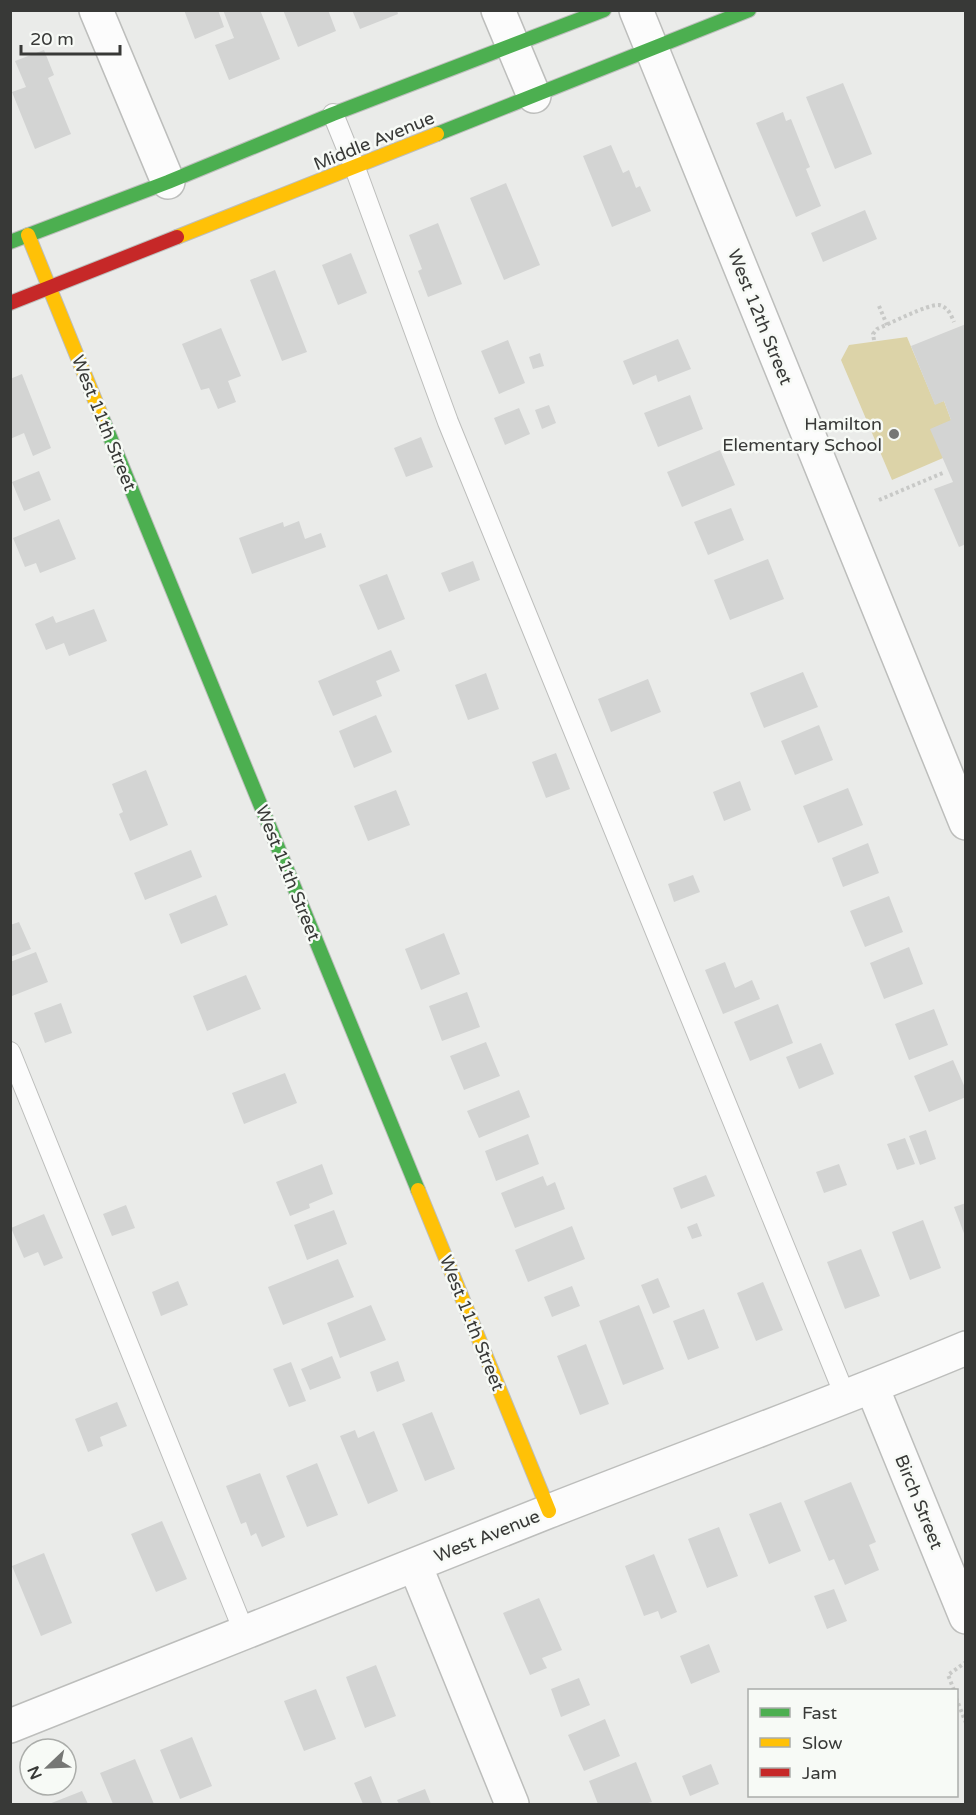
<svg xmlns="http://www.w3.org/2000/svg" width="976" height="1815" font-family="'Varela Round',sans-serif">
	<rect width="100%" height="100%" fill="#eaebe9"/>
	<!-- green -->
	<path fill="#dcd3a8" d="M 907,337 L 935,404 L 944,401 L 951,420 L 943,458 L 892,480 L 841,360 L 849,345 Z"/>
	<!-- building -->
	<path fill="#d3d4d3" d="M 184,10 L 218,10 L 224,27 L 195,39 Z
		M 223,10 L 260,10 L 280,59 L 229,80 L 215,45 L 234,38 Z
		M 283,10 L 328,10 L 336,31 L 298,47 Z
		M 352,10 L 397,10 L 398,14 L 360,29 Z
		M 44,50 L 54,75 L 48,78 L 71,134 L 35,149 L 12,92 L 26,87 L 15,61 Z
		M 843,83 L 872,154 L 835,169 L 806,97 Z
		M 783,112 L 786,121 L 791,119 L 810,167 L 806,169 L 821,206 L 796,217 L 756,123 Z
		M 611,145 L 623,173 L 629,170 L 636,188 L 640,186 L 651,211 L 612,227 L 583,156 Z
		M 506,183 L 540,265 L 504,280 L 470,198 Z
		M 865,210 L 877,239 L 823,262 L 811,233 Z
		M 438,223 L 462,284 L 428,297 L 418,271 L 422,269 L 409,235 Z
		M 351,253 L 367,293 L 338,305 L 322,265 Z
		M 275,270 L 307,352 L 282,361 L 250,280 Z
		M 966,324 L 966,544 L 959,547 L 934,489 L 953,482 L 930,429 L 951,420 L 944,401 L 935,405 L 911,346 Z
		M 221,328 L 241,376 L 228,381 L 236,402 L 218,409 L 209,388 L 201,390 L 182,344 Z
		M 678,339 L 691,369 L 658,382 L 656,375 L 633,385 L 623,361 Z
		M 508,340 L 525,383 L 499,394 L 481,351 Z
		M 540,353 L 544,366 L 533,369 L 529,357 Z
		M 22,374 L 51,448 L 33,456 L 24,433 L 10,439 L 10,379 Z
		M 690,395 L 703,429 L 658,447 L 644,413 Z
		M 549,405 L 556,423 L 542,429 L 535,410 Z
		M 519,408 L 530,434 L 505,445 L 494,418 Z
		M 421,437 L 433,467 L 406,477 L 394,448 Z
		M 720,450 L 735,485 L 682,507 L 667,472 Z
		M 39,471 L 51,500 L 24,511 L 12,482 Z
		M 731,508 L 744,540 L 708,555 L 694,522 Z
		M 59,519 L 76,559 L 40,573 L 36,563 L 25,567 L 13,538 Z
		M 299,521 L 305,539 L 321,533 L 326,547 L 252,574 L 239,538 L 283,522 L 284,527 Z
		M 768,559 L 784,599 L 730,620 L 714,580 Z
		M 473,561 L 480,580 L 449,592 L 441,573 Z
		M 387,574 L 405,619 L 378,630 L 359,585 Z
		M 94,609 L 107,641 L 69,656 L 64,643 L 46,650 L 35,624 L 53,616 L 56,623 Z
		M 391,650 L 400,671 L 376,681 L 382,696 L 333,716 L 318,681 Z
		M 803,672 L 818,707 L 764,728 L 750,693 Z
		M 486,673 L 499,709 L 468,720 L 455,685 Z
		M 648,679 L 661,712 L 611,732 L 598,699 Z
		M 376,715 L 392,752 L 354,768 L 339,731 Z
		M 819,725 L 833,760 L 795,775 L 781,741 Z
		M 556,753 L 570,789 L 546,798 L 532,762 Z
		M 146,770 L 168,825 L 130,841 L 119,814 L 123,812 L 112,784 Z
		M 740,781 L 751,810 L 724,821 L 713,792 Z
		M 848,788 L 863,825 L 818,843 L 803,806 Z
		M 396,790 L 410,825 L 368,841 L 354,806 Z
		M 868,843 L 879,873 L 843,887 L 832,858 Z
		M 191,850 L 202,877 L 145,900 L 134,873 Z
		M 693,875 L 700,892 L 674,902 L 668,884 Z
		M 216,895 L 228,925 L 181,944 L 169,914 Z
		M 889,896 L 903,932 L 865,947 L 850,911 Z
		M 19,922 L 31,949 L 10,957 L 10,925 Z
		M 444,933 L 460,974 L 421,990 L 405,949 Z
		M 909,947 L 923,984 L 884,999 L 870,963 Z
		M 36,952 L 48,982 L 12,996 L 10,991 L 10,962 Z
		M 725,962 L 735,988 L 752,980 L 760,999 L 723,1014 L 705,970 Z
		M 246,975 L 261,1009 L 207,1031 L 193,996 Z
		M 467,992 L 480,1027 L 442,1041 L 429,1006 Z
		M 61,1003 L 72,1033 L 45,1043 L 34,1013 Z
		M 778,1004 L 793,1043 L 750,1061 L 734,1022 Z
		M 934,1009 L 948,1045 L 909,1060 L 895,1024 Z
		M 486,1042 L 500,1076 L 464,1090 L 450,1056 Z
		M 821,1043 L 834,1074 L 799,1089 L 786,1057 Z
		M 953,1060 L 966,1090 L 966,1097 L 929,1112 L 914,1076 Z
		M 285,1073 L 297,1103 L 244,1124 L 232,1093 Z
		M 519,1090 L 530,1117 L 479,1138 L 467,1111 Z
		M 926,1130 L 936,1159 L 920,1165 L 909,1136 Z
		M 528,1134 L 539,1164 L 496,1181 L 485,1151 Z
		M 905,1138 L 915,1164 L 897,1170 L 887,1144 Z
		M 322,1164 L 333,1194 L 309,1204 L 310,1208 L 290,1216 L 276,1182 Z
		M 839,1164 L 847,1185 L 824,1193 L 816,1172 Z
		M 706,1175 L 715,1196 L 681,1209 L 673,1188 Z
		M 543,1176 L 547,1186 L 555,1182 L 565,1209 L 515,1228 L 501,1193 Z
		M 966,1203 L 966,1236 L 965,1236 L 954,1207 Z
		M 126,1205 L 135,1228 L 112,1236 L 103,1214 Z
		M 334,1210 L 347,1244 L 307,1260 L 294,1225 Z
		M 44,1214 L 63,1258 L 44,1266 L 38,1252 L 24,1258 L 11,1228 Z
		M 923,1220 L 941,1268 L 910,1280 L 892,1232 Z
		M 697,1223 L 702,1236 L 692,1239 L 687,1227 Z
		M 572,1226 L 585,1259 L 528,1282 L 515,1250 Z
		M 861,1249 L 880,1296 L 845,1309 L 827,1262 Z
		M 338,1259 L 354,1297 L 283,1325 L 268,1287 Z
		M 658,1278 L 670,1307 L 653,1314 L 641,1285 Z
		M 178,1281 L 188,1305 L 161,1316 L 152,1292 Z
		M 763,1282 L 783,1330 L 756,1341 L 737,1293 Z
		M 572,1286 L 580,1306 L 552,1317 L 544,1297 Z
		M 371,1305 L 386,1340 L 340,1358 L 327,1323 Z
		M 639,1305 L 664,1369 L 623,1385 L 599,1321 Z
		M 704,1309 L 719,1348 L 688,1360 L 673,1321 Z
		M 586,1344 L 609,1404 L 580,1415 L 557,1356 Z
		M 332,1356 L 341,1378 L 310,1390 L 301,1369 Z
		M 398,1361 L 405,1381 L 377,1392 L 370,1372 Z
		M 291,1362 L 306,1401 L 289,1407 L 273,1369 Z
		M 117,1402 L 127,1426 L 100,1437 L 103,1446 L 88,1452 L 75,1419 Z
		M 432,1412 L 455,1469 L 425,1481 L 402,1424 Z
		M 355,1430 L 358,1438 L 374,1431 L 398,1491 L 368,1504 L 340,1436 Z
		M 317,1463 L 338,1515 L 307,1527 L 286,1476 Z
		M 260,1473 L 285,1537 L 262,1547 L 256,1533 L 251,1536 L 246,1522 L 241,1524 L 226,1486 Z
		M 851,1482 L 876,1542 L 869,1545 L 879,1570 L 845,1585 L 834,1559 L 829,1561 L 804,1501 Z
		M 781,1502 L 801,1551 L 769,1564 L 749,1514 Z
		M 162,1521 L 187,1579 L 156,1592 L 131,1534 Z
		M 719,1527 L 738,1576 L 707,1588 L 688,1539 Z
		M 44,1553 L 72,1623 L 41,1636 L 12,1566 Z
		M 654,1554 L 677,1612 L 661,1619 L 658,1611 L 644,1616 L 625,1566 Z
		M 834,1589 L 847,1621 L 827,1629 L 814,1596 Z
		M 539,1598 L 562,1650 L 542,1658 L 547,1668 L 530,1675 L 503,1613 Z
		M 709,1644 L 720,1672 L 691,1684 L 680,1656 Z
		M 376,1665 L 396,1716 L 365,1728 L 346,1677 Z
		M 579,1678 L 590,1705 L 561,1717 L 551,1689 Z
		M 316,1689 L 336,1739 L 304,1751 L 284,1701 Z
		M 605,1719 L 620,1756 L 584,1771 L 568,1735 Z
		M 192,1737 L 212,1786 L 180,1799 L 160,1750 Z
		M 135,1759 L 154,1804 L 113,1804 L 100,1773 Z
		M 636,1762 L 652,1802 L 644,1804 L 598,1804 L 589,1781 Z
		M 711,1764 L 719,1784 L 690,1796 L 682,1776 Z
		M 371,1776 L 382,1803 L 380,1804 L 363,1804 L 354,1783 Z
		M 425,1789 L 431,1804 L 399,1804 L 397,1800 Z
		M 82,1791 L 88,1804 L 49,1804 Z"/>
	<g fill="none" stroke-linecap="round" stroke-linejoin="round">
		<defs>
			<path id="lane" d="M 333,114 L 355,168 L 448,422 L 846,1398
				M 10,1052 L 245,1634"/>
			<path id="street" d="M 96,10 L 168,182
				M 498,10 L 534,96
				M 636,10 L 966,823
				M 872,1387 L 966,1617
				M 415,1565 L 512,1804
				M 10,1726 C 190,1656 368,1582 547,1512 C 687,1457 827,1406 966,1348"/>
			<path id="fast" d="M 437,134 L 749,10
				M 10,242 L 168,182 L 333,114 L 604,10
				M 101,415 L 418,1190"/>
			<path id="slow" d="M 28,235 L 101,415
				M 177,237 L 437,134
				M 418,1190 L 549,1511"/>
			<path id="jam" d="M 10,303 L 177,237"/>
		</defs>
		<!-- lane casing -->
		<use href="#lane" stroke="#bdbebc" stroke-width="22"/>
		<!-- street casing -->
		<use href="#street" stroke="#bdbebc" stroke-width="36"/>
		<!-- fast casing -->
		<use href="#fast" stroke="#bdbebc" stroke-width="16"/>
		<!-- slow casing -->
		<use href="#slow" stroke="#bdbebc" stroke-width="16"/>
		<!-- jam casing -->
		<use href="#jam" stroke="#bdbebc" stroke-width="16"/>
		<!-- path -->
		<path stroke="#c8c9c7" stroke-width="4" stroke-dasharray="3 3" stroke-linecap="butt" d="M 879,306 L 887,325
			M 874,340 L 873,334 L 877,329 C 889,324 928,304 939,305 C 948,307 951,315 954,322
			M 879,500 L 945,472
			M 954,1690 L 948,1675 L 966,1662
			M 956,1698 L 966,1723"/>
		<!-- lane -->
		<use href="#lane" stroke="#fcfcfc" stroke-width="20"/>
		<!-- street -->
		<use href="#street" stroke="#fcfcfc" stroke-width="33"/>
		<!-- fast -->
		<use href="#fast" stroke="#4caf50" stroke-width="14"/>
		<!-- slow -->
		<use href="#slow" stroke="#ffc107" stroke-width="14"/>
		<!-- jam -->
		<use href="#jam" stroke="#c62828" stroke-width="14"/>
	</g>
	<!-- markers -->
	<circle fill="#767775" stroke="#f7faf6" stroke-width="2" cx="894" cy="434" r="6"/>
	<g text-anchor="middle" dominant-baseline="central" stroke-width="5" stroke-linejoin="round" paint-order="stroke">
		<!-- street labels -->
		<g font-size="18" fill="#383937" stroke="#f7faf6">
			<text transform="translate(374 141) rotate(-22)">Middle Avenue</text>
			<text transform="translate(760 317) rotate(68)">West 12th Street</text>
			<text transform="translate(104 423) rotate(68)">West 11th Street</text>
			<text transform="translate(288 873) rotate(68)">West 11th Street</text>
			<text transform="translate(472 1323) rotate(68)">West 11th Street</text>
			<text transform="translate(919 1502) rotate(68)">Birch Street</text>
			<text transform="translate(487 1536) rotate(-22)">West Avenue</text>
		</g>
		<!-- poi labels -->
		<g font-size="18" fill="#383937" stroke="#f7faf6" text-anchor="end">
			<text x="882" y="424">Hamilton<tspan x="882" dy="21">Elementary School</tspan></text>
		</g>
	</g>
	<!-- border -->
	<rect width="976" height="1815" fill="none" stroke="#383937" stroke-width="24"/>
	<!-- legend -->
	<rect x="748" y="1689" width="210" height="108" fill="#f7faf6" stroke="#abadaa" stroke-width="1.5"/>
	<rect x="760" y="1708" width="30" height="9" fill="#4caf50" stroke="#abadaa" stroke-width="1.5"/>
	<text x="802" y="1719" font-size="18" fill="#383937">Fast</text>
	<rect x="760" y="1738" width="30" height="9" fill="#ffc107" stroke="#abadaa" stroke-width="1.5"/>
	<text x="802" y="1749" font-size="18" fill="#383937">Slow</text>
	<rect x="760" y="1768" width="30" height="9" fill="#c62828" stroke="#abadaa" stroke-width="1.5"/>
	<text x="802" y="1779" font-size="18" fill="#383937">Jam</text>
	<!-- north arrow -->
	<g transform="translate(48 1767) rotate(247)"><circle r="28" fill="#f7faf6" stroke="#abadaa" stroke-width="1.5"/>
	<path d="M0-4.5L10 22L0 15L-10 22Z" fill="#767775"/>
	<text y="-9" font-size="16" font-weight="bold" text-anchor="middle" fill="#383937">N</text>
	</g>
	<!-- scale -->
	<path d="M21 45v9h99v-9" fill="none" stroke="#383937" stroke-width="3"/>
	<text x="30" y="45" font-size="18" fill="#383937" stroke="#f7faf6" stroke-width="4.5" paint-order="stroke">20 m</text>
</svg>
